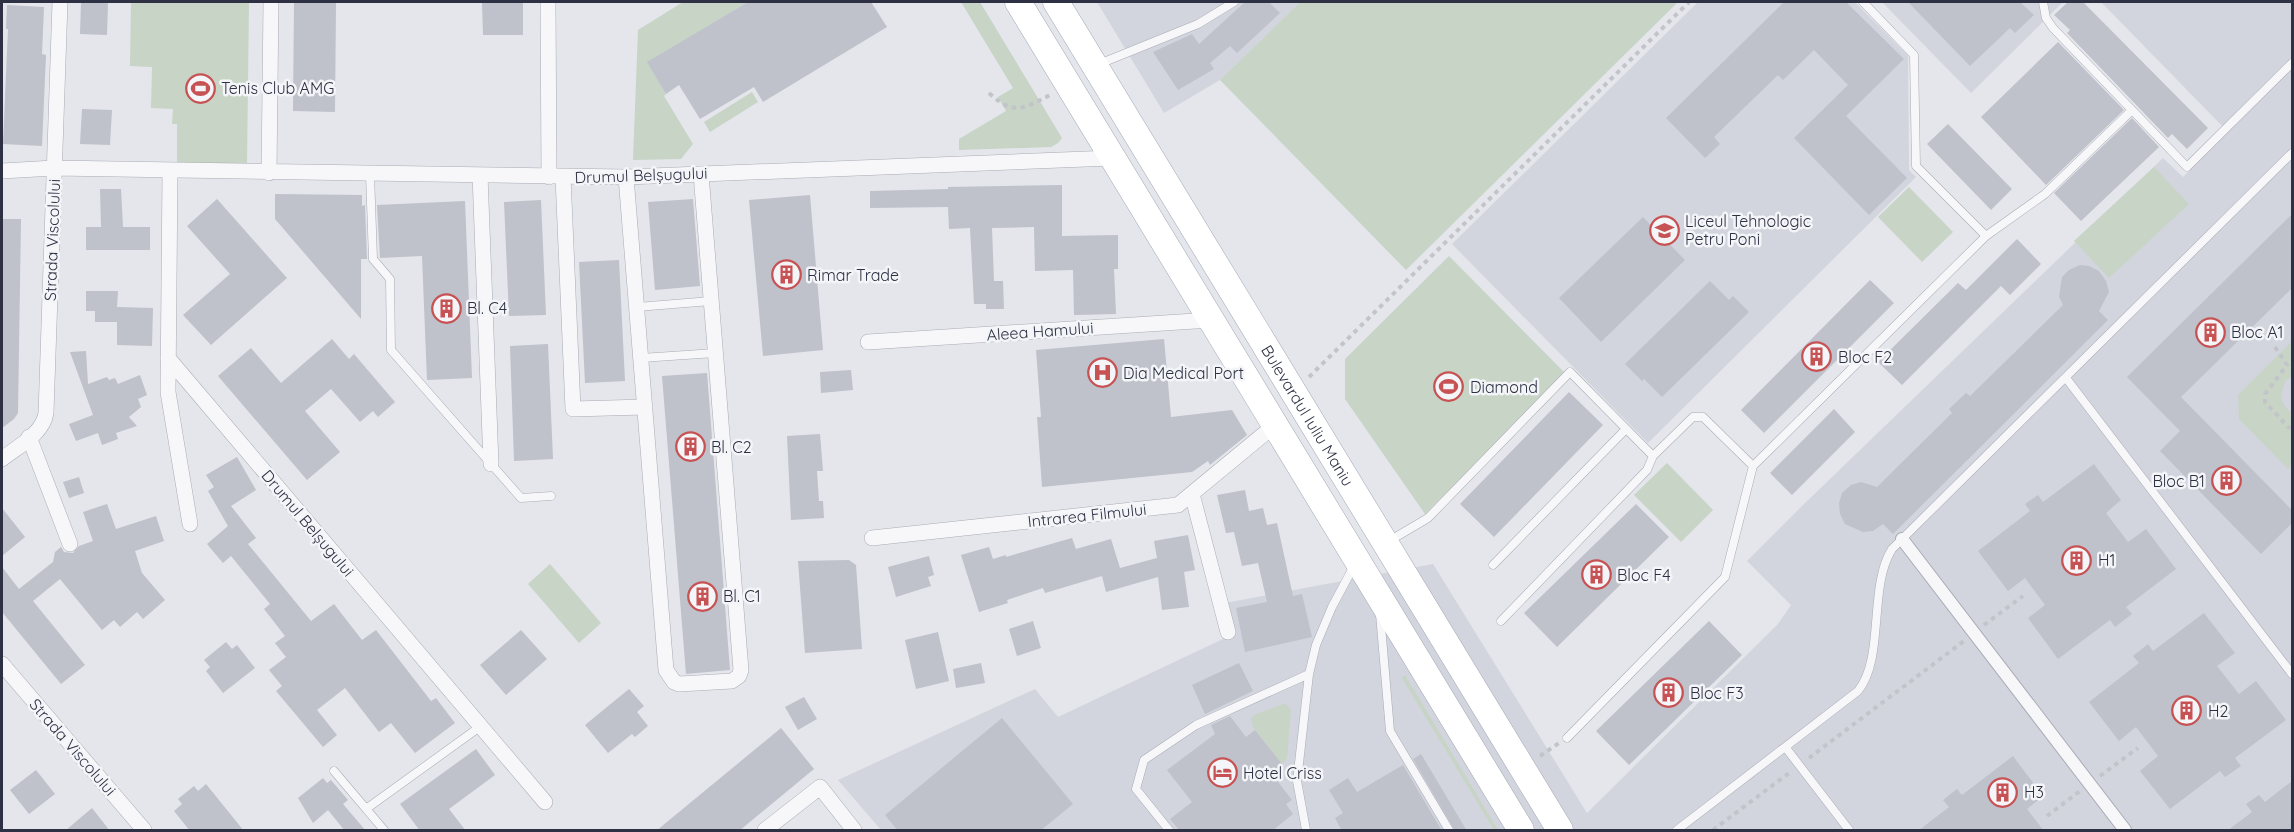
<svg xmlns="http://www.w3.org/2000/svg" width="2294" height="832" font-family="Quicksand,sans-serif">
	<rect width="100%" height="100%" fill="#e4e6eb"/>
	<!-- built -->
	<path fill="#d2d5dd" d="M 1097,2 L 1300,2 L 1220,80 L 1164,113 Z
		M 1698,2 L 1855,2 L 1908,56 L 1909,170 L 1916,177 L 1648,443 L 1452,244 Z
		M 1882,2 L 2063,2 L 1971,93 Z
		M 2101,2 L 2292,2 L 2292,830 L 881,830 L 838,780 L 1035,689 L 1058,717 L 1223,639 L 1214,605 L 1433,564 L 1587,813 L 1778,624 L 1791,605 L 1747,561 L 1802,506 L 2163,158 L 2183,177 L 2228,132 Z"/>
	<!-- green -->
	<path fill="#c7d4c6" d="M 131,2 L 249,2 L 247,166 L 177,165 L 177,124 L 172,124 L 173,109 L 151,108 L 152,67 L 130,66 Z
		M 683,2 L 748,2 L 648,62 L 666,94 L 664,96 L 693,144 L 681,159 L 633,160 L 638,30 Z
		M 961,2 L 980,2 L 1062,138 L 1058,143 L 1051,147 L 959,150 L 959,139 L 1006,111 L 998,97 L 1013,88 Z
		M 1300,2 L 1678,2 L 1406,270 L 1220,80 Z
		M 752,92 L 758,102 L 710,132 L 704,122 Z
		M 2154,167 L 2189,204 L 2109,278 L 2074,241 Z
		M 1909,187 L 1953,232 L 1922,262 L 1878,217 Z
		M 1449,256 L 1566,374 L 1425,514 L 1345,399 L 1345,359 Z
		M 2292,341 L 2292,377 L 2285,381 C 2280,400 2279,400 2292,414 L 2292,464 L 2288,469 L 2239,419 L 2238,395 Z
		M 1667,463 L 1713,510 L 1681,542 L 1634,495 Z
		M 550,564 L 601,623 L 579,643 L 528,584 Z
		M 1405,675 L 1498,830 L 1494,830 L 1402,678 Z
		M 1283,704 L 1287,705 L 1291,710 L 1287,758 L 1282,764 L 1253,727 L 1251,719 L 1254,715 Z"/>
	<!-- building -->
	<path fill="#bfc1cb" d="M 81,2 L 108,2 L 107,35 L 80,34 Z
		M 294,2 L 336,2 L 335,112 L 293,111 Z
		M 482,2 L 523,2 L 523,35 L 483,35 Z
		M 748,2 L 871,2 L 887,27 L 763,102 L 754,87 L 700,119 L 679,85 L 666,94 L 647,62 Z
		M 1245,2 L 1269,2 L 1280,13 L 1237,53 L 1230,46 L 1210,63 L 1214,69 L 1178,90 L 1153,52 L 1192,34 L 1199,44 Z
		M 1784,2 L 1846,2 L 1904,59 L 1846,116 L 1907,178 L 1869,215 L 1794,138 L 1848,85 L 1814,50 L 1783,80 L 1778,75 L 1714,137 L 1720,144 L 1705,158 L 1666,118 Z
		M 1908,2 L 2020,2 L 2034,15 L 2015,33 L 2010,28 L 1970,66 Z
		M 2068,2 L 2083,2 L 2208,128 L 2187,149 L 2172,134 L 2168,138 L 2067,33 L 2070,30 L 2054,15 Z
		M 7,5 L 44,7 L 42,54 L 46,55 L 42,146 L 3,144 L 8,29 L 6,29 Z
		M 2058,42 L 2124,110 L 2046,185 L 1981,117 Z
		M 82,109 L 112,110 L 110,145 L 80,144 Z
		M 2132,118 L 2159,147 L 2081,221 L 2054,193 Z
		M 1948,124 L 2012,189 L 1991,210 L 1927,144 Z
		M 1062,185 L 1062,236 L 1118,235 L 1118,269 L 1114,269 L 1116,314 L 1074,315 L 1073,270 L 1035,271 L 1034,227 L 992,228 L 994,281 L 1003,281 L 1004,309 L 986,309 L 986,304 L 974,304 L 970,228 L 949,229 L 948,207 L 870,208 L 870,191 L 948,189 L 948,187 Z
		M 100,189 L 121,189 L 123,227 L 150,227 L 150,250 L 86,250 L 86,227 L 101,227 Z
		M 275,194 L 362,195 L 362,206 L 365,205 L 367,259 L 361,259 L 361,319 L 275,219 Z
		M 810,195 L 823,350 L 763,356 L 749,200 Z
		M 217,199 L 287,278 L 211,345 L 183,315 L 230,274 L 187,226 Z
		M 693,199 L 700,286 L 655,290 L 648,202 Z
		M 541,200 L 546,315 L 509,316 L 504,202 Z
		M 465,201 L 472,378 L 427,380 L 422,256 L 380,258 L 377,205 Z
		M 2292,214 L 2292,288 L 2181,397 L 2292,510 L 2292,523 L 2261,554 L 2160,451 L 2180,431 L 2127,377 Z
		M 1643,217 L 1685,260 L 1601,342 L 1559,298 Z
		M 2,219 L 21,219 L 18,413 L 14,419 L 2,428 Z
		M 2017,239 L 2041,264 L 2010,295 L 2001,286 L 1902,385 L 1878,362 L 1958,283 L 1966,290 Z
		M 619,260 L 625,381 L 585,383 L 579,262 Z
		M 2080,265 L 2089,266 L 2099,271 L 2106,281 L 2109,292 L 2099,311 L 2108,320 L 1893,534 L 1883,524 L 1873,531 L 1863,532 L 1845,524 L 1840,514 L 1839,503 L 1842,493 L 1851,485 L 1861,482 L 1877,487 L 1952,413 L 1949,409 L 1966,393 L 1970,396 L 2063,305 L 2059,297 L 2062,277 L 2069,270 Z
		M 1870,280 L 1894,303 L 1764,433 L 1741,410 Z
		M 1710,281 L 1729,300 L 1733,296 L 1749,312 L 1662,397 L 1644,379 L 1642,381 L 1625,364 Z
		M 86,291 L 118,291 L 117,307 L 153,308 L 152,346 L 117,345 L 117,322 L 95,322 L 95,311 L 86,311 Z
		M 332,339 L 349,359 L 354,354 L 395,402 L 378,417 L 373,411 L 360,422 L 331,389 L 305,411 L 340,452 L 307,480 L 218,376 L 251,348 L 281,383 Z
		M 1164,339 L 1171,417 L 1232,410 L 1247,435 L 1210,465 L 1208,461 L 1192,472 L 1042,487 L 1037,417 L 1041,417 L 1036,350 Z
		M 548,344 L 553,459 L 514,461 L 510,346 Z
		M 86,351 L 88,384 L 107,377 L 109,380 L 115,378 L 118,384 L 140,375 L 147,395 L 138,399 L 141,407 L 129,417 L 137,426 L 116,433 L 118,439 L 102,445 L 98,433 L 76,441 L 69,424 L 93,415 L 70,352 Z
		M 851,370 L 853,390 L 821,393 L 820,372 Z
		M 707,373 L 730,670 L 686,674 L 662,376 Z
		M 1569,392 L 1603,425 L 1494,537 L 1460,504 Z
		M 1834,409 L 1855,432 L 1792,495 L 1770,473 Z
		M 820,434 L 823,471 L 817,471 L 819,501 L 823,501 L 824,518 L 791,520 L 787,436 Z
		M 237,457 L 256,490 L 231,506 L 256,538 L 248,544 L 280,583 L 311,621 L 334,604 L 362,640 L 376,630 L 431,701 L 436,698 L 455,723 L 415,753 L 391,723 L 379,732 L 345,688 L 317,710 L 337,735 L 323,747 L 276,691 L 282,686 L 269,670 L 286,657 L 275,643 L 285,636 L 264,609 L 270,604 L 231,556 L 223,563 L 207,544 L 228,526 L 208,491 L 214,487 L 206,475 Z
		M 2094,464 L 2121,500 L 2106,513 L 2128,542 L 2146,529 L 2176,569 L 2126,607 L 2132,614 L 2115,627 L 2110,620 L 2058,659 L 2028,618 L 2045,605 L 2025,578 L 2008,591 L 1978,551 L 2030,511 L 2025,504 L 2038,495 L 2043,502 Z
		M 79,477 L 84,493 L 69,498 L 63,482 Z
		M 1245,490 L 1249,511 L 1263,508 L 1267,525 L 1277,523 L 1293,596 L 1302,594 L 1312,637 L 1245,652 L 1236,608 L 1267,602 L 1258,563 L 1242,566 L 1234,532 L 1226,533 L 1217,495 Z
		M 107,504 L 116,529 L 156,516 L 164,541 L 135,551 L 142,573 L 165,600 L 143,619 L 137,612 L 120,627 L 114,620 L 102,630 L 60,579 L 33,601 L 85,665 L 61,684 L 2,612 L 2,567 L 19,589 L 53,562 L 55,552 L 61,547 L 64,552 L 73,553 L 79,546 L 93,541 L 83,512 Z
		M 1636,504 L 1669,537 L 1557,647 L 1524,613 Z
		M 2,508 L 25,537 L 2,556 Z
		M 1188,535 L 1195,570 L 1184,572 L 1189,607 L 1162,610 L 1158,577 L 1106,592 L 1102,576 L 1045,593 L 1043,588 L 1007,600 L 1008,603 L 979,612 L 961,555 L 989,547 L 993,559 L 1006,555 L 1006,557 L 1072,538 L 1076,549 L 1111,539 L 1120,568 L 1157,558 L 1154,541 Z
		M 929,556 L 934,575 L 928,577 L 931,586 L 896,597 L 888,567 Z
		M 849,560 L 856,565 L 862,649 L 805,653 L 798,561 Z
		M 2204,613 L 2235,653 L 2217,666 L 2239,694 L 2256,681 L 2286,720 L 2235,758 L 2241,766 L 2225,777 L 2220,771 L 2170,809 L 2140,771 L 2158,756 L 2136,727 L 2119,741 L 2089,702 L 2139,663 L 2133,656 L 2148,644 L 2153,651 Z
		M 1033,621 L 1041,648 L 1017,656 L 1009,629 Z
		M 1709,621 L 1742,655 L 1629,765 L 1596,731 Z
		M 521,630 L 547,659 L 506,695 L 480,665 Z
		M 938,632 L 949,681 L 916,689 L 905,640 Z
		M 226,642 L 232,649 L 237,645 L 255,668 L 223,693 L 206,671 L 210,667 L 204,660 Z
		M 981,663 L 985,683 L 956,688 L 953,669 Z
		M 1239,663 L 1253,691 L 1205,714 L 1192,685 Z
		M 629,689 L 644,706 L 637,712 L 648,726 L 635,737 L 632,734 L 608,753 L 585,725 Z
		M 804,697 L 817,719 L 798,730 L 785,707 Z
		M 1230,716 L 1246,737 L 1255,730 L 1282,764 L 1273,771 L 1277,776 L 1275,778 L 1292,800 L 1286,804 L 1293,814 L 1272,831 L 1180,831 L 1170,819 L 1192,802 L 1167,770 L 1215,734 L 1211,725 Z
		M 1002,718 L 1073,804 L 1040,831 L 898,831 L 885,815 Z
		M 781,728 L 814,769 L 739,831 L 656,831 Z
		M 476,749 L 495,775 L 449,809 L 466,831 L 420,831 L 400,804 Z
		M 1421,754 L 1467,831 L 1455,831 L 1413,759 Z
		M 2013,756 L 2043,796 L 2027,809 L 2044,831 L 1918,831 L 1949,807 L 1943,800 L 1957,789 L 1962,795 Z
		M 1403,765 L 1442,831 L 1342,831 L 1335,818 L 1343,813 L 1329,790 L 1348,778 L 1357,792 Z
		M 36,770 L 55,794 L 29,814 L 10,790 Z
		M 323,778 L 327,783 L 331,780 L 348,800 L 343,804 L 366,831 L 345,831 L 328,810 L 313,823 L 298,798 Z
		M 2292,781 L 2292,831 L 2227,831 L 2252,812 L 2246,804 L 2259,795 L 2265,802 Z
		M 206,784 L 244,831 L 190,831 L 174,811 L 182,804 L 178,799 L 194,786 L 198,791 Z
		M 92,808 L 110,831 L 65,831 Z"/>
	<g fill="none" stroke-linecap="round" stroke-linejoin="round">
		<defs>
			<path id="service" d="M 1863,2 L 1914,55 L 1916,166 L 1986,236
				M 2043,2 L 2046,18 L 2053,28 L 2187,167 L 2292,63
				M 1099,64 L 1198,24 L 1234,2
				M 370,174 L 373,259 L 390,279 L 391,350 L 521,498 L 551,496
				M 637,307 L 711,301
				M 641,358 L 715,353
				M 2066,378 L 2292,674
				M 1389,541 L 1428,518 L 1570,372 L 1653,456
				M 1493,565 L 1626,429
				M 1380,614 L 1390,731 L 1449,830
				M 1501,621 L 1647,470 L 1653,456 L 1693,417 L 1703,417 L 1753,466
				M 1567,738 L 1725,577 L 1753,466 L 1986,236 L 2045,194 L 2132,110
				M 1786,748 L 1849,830
				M 334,771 L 384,830
				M 366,809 L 481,726
				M 1169,830 L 1136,789 L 1144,760 L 1196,725 L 1309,674
				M 1306,830 L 1297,781 L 1309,674 L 1316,645 L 1332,607 L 1355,564
				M 1677,830 L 1858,691 C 1885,658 1868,587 1892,549 L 2292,153"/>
			<path id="pedestrian" d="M 1902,539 L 2125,830"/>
			<path id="minor" d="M 548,2 L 549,177
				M 2,171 L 54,168 L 626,177 L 1112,158
				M 170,172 L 168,392 L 190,524
				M 269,173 L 271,2
				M 480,175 L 491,464
				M 563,177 L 573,409 L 645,407
				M 626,177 L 666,670 L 674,682 L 679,684 L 732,681 L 739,676 L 741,670 L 701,174
				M 868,342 L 1211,320
				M 168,358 L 545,802
				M 29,437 L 70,544
				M 2,459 C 17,447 43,434 46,413 L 60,2
				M 1192,494 L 1228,632
				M 872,538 L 1178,505 L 1275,425
				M 2,664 L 144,830
				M 765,830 L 820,787 L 854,830"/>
			<g id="primary">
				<path d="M 1018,2 L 1521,830"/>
				<path id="s1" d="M 1056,2 L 1560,830"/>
			</g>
		</defs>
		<!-- service casing -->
		<use href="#service" stroke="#a9acb5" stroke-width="9"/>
		<!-- pedestrian casing -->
		<use href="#pedestrian" stroke="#a9acb5" stroke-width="14"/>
		<!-- minor casing -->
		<use href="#minor" stroke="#a9acb5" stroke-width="16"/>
		<!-- primary casing -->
		<use href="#primary" stroke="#a4a9b6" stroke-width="27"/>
		<!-- path -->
		<path stroke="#c2c4ca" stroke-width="4" stroke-dasharray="4.5 4.5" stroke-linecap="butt" d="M 989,93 C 1015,117 1024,108 1052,94
			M 2275,347 L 2287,365 L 2265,394 L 2265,402 L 2288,427 L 2292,428
			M 1309,377 L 1689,2
			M 1984,625 L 2023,596
			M 1540,756 L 1559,743
			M 1809,758 L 1964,641
			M 2100,776 L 2138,748
			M 2047,816 L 2080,791
			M 1713,830 L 1789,773"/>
		<!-- service -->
		<use href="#service" stroke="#f7f7f9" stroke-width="8"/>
		<!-- pedestrian -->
		<use href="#pedestrian" stroke="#f7f7f9" stroke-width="12"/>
		<!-- minor -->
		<use href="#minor" stroke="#f7f7f9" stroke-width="15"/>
		<!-- primary -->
		<use href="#primary" stroke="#fff" stroke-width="26"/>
	</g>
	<!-- icons -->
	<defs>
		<symbol id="stadium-ring" viewBox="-11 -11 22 22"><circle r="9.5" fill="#f4f5f8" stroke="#c75253" stroke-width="1.5"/><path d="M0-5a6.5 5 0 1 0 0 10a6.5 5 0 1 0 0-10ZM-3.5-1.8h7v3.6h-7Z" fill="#c75253"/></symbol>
		<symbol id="school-ring" viewBox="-11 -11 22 22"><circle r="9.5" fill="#f4f5f8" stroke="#c75253" stroke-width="1.5"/><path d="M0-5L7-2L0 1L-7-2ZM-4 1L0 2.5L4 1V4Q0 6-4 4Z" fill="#c75253"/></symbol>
		<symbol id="building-ring" viewBox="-11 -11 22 22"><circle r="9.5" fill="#f4f5f8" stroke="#c75253" stroke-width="1.5"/><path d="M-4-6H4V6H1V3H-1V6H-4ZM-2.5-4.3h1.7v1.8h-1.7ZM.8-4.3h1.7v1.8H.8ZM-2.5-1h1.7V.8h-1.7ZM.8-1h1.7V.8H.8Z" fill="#c75253"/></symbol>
		<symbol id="hospital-ring" viewBox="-11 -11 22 22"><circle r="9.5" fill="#f4f5f8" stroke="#c75253" stroke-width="1.5"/><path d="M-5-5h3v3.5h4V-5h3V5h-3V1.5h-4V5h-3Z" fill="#c75253"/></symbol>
		<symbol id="hotel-ring" viewBox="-11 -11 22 22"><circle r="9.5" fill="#f4f5f8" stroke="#c75253" stroke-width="1.5"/><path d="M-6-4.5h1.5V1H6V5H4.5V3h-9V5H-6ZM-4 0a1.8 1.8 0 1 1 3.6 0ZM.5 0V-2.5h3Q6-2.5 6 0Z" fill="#c75253"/></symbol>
	</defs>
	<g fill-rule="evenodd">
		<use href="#stadium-ring" x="184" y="72" width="33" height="33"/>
		<use href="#school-ring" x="1648" y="214" width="33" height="33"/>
		<use href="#building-ring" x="770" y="258" width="33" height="33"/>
		<use href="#building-ring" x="430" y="292" width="33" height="33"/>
		<use href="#building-ring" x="2194" y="316" width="33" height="33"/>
		<use href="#building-ring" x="1800" y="340" width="33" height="33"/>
		<use href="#hospital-ring" x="1086" y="356" width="33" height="33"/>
		<use href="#stadium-ring" x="1432" y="370" width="33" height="33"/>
		<use href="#building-ring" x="674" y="430" width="33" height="33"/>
		<use href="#building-ring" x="2210" y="464" width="33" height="33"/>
		<use href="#building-ring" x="2060" y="544" width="33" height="33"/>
		<use href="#building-ring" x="1580" y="558" width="33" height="33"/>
		<use href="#building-ring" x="686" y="580" width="33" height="33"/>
		<use href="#building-ring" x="1652" y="676" width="33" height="33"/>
		<use href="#building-ring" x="2170" y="694" width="33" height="33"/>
		<use href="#hotel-ring" x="1206" y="756" width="33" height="33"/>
		<use href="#building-ring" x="1986" y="776" width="33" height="33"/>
	</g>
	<g text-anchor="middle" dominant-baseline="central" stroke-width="5" stroke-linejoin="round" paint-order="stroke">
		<!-- poi labels -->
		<g font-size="16" fill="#2d3143" stroke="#f4f5f8" text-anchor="start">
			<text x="221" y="88">Tenis Club AMG</text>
			<text x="1685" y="221">Liceul Tehnologic<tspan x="1685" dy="18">Petru Poni</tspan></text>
			<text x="807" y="275">Rimar Trade</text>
			<text x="467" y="308">Bl. C4</text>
			<text x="2231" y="332">Bloc A1</text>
			<text x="1838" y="357">Bloc F2</text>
			<text x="1123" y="373">Dia Medical Port</text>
			<text x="1470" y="387">Diamond</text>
			<text x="711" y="447">Bl. C2</text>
			<text x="2205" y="481" text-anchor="end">Bloc B1</text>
			<text x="2098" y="560">H1</text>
			<text x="1617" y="575">Bloc F4</text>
			<text x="723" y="596">Bl. C1</text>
			<text x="1690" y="693">Bloc F3</text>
			<text x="2208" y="711">H2</text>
			<text x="1243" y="773">Hotel Criss</text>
			<text x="2024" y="792">H3</text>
		</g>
		<!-- street labels -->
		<g font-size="16" fill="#2d3143" stroke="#f4f5f8">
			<text transform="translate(641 175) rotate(-2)">Drumul Belșugului</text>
			<text transform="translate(52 240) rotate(-88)">Strada Viscolului</text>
			<text transform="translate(1040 331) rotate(-4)">Aleea Hamului</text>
			<text stroke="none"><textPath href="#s1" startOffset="484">Bulevardul Iuliu Maniu</textPath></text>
			<text transform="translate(1087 515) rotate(-6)">Intrarea Filmului</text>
			<text transform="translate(308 523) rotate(50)">Drumul Belșugului</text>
			<text transform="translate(73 747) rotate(49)">Strada Viscolului</text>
		</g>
	</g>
	<!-- border -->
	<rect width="2294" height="832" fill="none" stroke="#2d3143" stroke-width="6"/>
</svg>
